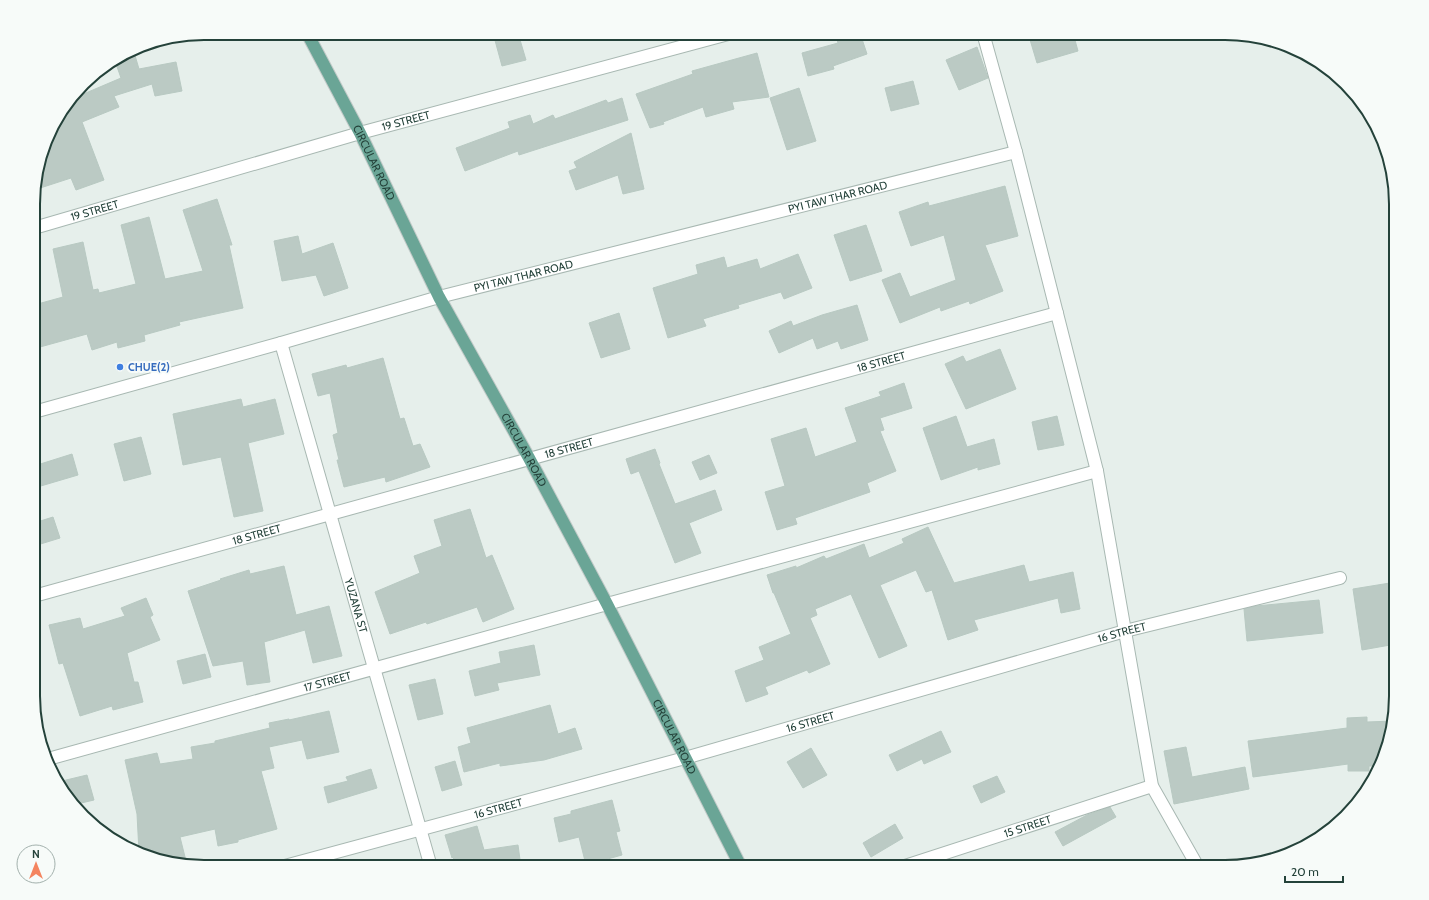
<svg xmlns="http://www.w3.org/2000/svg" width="1429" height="900" font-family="Cabin,sans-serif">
	<rect width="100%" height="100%" fill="#e6efeb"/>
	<!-- building -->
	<path fill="#bbcac4" stroke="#b8c9c2" d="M 493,33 L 518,33 L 526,60 L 502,66 Z
		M 835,33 L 860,33 L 867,54 L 833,66 L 834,69 L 808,76 L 802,53 L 838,43 Z
		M 1028,33 L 1073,33 L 1078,51 L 1037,63 Z
		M 977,47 L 988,78 L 959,90 L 946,60 Z
		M 134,52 L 139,69 L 176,62 L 182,91 L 155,96 L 152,84 L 114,96 L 119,107 L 82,122 L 104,180 L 76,190 L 71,178 L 34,190 L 34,182 L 51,128 L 74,98 L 121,78 L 115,61 L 122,56 Z
		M 757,53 L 769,97 L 732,102 L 734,109 L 706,117 L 703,107 L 663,122 L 664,124 L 650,128 L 636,94 L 693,74 L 692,71 Z
		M 913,81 L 919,104 L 891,111 L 885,88 Z
		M 799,88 L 816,141 L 787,150 L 770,98 Z
		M 622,98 L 628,120 L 519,155 L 518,151 L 465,171 L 456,148 L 510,128 L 508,122 L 530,115 L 533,124 L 553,115 L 555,119 L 606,100 L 608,103 Z
		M 631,133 L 644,189 L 623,194 L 618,175 L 576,190 L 569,171 L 577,168 L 574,162 Z
		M 1005,186 L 1018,236 L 985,245 L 1003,291 L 970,304 L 969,301 L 941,311 L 940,307 L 900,323 L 882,280 L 900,273 L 910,297 L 956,280 L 944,235 L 911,246 L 899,212 L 928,202 L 929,206 Z
		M 217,199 L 232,245 L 229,245 L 243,308 L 179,322 L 180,325 L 144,335 L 145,341 L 118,348 L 117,342 L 92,350 L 87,334 L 40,347 L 34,324 L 34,305 L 63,297 L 53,249 L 83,242 L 93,290 L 98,289 L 99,293 L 136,284 L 121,225 L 149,217 L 165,279 L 203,271 L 183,210 Z
		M 866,225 L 882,271 L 850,281 L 834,235 Z
		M 298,236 L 302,254 L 333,243 L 348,288 L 324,296 L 316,275 L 282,281 L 274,241 Z
		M 798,254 L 812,288 L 784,299 L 781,292 L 738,305 L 739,308 L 703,319 L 706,326 L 668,338 L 653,288 L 698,274 L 696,265 L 724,257 L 727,268 L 757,259 L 760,269 Z
		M 857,305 L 868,340 L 841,349 L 838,341 L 817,349 L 813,338 L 779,353 L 769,331 L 791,321 L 793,326 L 822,315 Z
		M 619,313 L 630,349 L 601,358 L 589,323 Z
		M 1000,349 L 1016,389 L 966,409 L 945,364 L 963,356 L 966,362 Z
		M 383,358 L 400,419 L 404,418 L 413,446 L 420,444 L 430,467 L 386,482 L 385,477 L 344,487 L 337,460 L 339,460 L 333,435 L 338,433 L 330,393 L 318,396 L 312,374 L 346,365 L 347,368 Z
		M 904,383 L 912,408 L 880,418 L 884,430 L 880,431 L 896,471 L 867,483 L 870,492 L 795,518 L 797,524 L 777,530 L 765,492 L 785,486 L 771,439 L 806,428 L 815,457 L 857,442 L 845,408 L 881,396 L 879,392 Z
		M 241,399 L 243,407 L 275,399 L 284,434 L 248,443 L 263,511 L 234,517 L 221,457 L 183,465 L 173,414 Z
		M 956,416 L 967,447 L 994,439 L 1000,464 L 978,470 L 978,467 L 941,480 L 923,428 Z
		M 1057,416 L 1064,445 L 1038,450 L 1032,422 Z
		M 141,437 L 151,474 L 124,481 L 114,444 Z
		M 655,449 L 660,463 L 659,464 L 675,504 L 715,490 L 722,510 L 689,523 L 701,553 L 675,563 L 639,471 L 631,474 L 626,459 Z
		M 72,454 L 78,475 L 34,488 L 34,466 Z
		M 709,455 L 717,473 L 700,480 L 692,462 Z
		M 470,509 L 486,558 L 492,555 L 514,609 L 483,622 L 477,607 L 427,624 L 426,622 L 390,634 L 375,592 L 420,573 L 414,556 L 442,546 L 434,520 Z
		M 53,517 L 60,538 L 34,546 L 34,523 Z
		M 928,527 L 954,583 L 1024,565 L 1029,582 L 1073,572 L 1080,609 L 1061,613 L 1058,598 L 974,620 L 978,630 L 948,640 L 932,590 L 926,592 L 916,570 L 880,585 L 907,646 L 879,658 L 851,594 L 815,609 L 817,615 L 810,618 L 830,664 L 809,673 L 807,670 L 765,687 L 768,694 L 746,702 L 735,671 L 764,660 L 759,647 L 791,634 L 774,593 L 773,593 L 767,575 L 796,566 L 796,568 L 824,556 L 826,559 L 864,544 L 869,558 L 904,543 L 902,539 Z
		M 284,566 L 296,615 L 329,606 L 342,656 L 313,663 L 305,630 L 264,642 L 270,682 L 247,685 L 243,661 L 213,666 L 188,591 L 221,580 L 220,579 L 249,570 L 250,574 Z
		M 1396,582 L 1396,644 L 1362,650 L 1353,589 Z
		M 146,598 L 153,615 L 150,617 L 160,640 L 127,653 L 134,682 L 138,682 L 143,702 L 113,710 L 112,706 L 80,716 L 63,663 L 59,664 L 49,625 L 80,618 L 83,629 L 125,616 L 121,608 Z
		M 1319,600 L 1323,633 L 1247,641 L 1244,609 L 1256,606 Z
		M 534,645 L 540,675 L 497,683 L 499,690 L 475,696 L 469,671 L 501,663 L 499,652 Z
		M 205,654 L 211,677 L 183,684 L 177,661 Z
		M 435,679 L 443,714 L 418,720 L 409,685 Z
		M 550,705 L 558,734 L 575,728 L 582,749 L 544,760 L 500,766 L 500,763 L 464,772 L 458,747 L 471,743 L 467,728 Z
		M 329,711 L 339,752 L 307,759 L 302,740 L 269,747 L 274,768 L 261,771 L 277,829 L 238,840 L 238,842 L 218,846 L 215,829 L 180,837 L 187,865 L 160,861 L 139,852 L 137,814 L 125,760 L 157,753 L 160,764 L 193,759 L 191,747 L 215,743 L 215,741 L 270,728 L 269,723 L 289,719 L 289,720 Z
		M 1367,717 L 1367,722 L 1393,721 L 1387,751 L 1380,766 L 1369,766 L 1369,771 L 1348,771 L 1348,764 L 1253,777 L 1248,741 L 1347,728 L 1347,718 Z
		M 941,731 L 951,752 L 924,764 L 922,759 L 897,771 L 889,755 Z
		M 1186,747 L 1192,777 L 1245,767 L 1249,789 L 1174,804 L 1164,751 Z
		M 811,748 L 827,775 L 803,788 L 787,762 Z
		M 455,761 L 462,785 L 442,791 L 435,767 Z
		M 371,769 L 377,788 L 328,803 L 324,787 L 348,781 L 346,777 Z
		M 87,775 L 94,800 L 77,804 L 64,791 L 62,781 Z
		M 997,776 L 1005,792 L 981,803 L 973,786 Z
		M 612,800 L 620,831 L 616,832 L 622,855 L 586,865 L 579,837 L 559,842 L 554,818 L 571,814 L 571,811 Z
		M 1110,807 L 1116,817 L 1063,846 L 1055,832 L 1087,815 Z
		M 895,824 L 903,838 L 871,857 L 863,843 Z
		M 477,826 L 484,850 L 518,845 L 521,867 L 456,867 L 453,857 L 452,858 L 445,835 Z"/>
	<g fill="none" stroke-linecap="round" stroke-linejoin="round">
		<defs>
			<g id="minor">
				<path d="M 983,33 L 1016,152 L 1097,471 L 1152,786 L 1198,867"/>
				<path id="s1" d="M 34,228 L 360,133 L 732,33"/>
				<path id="s2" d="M 439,297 L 1016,152"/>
				<path id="s3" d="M 281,343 L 431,867"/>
				<path id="s4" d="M 34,596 L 1057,313"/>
				<path id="s5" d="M 48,759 L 607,604 L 1097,471"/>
				<path id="s6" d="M 281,867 L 685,758 L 1125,631 L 1340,578"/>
				<path id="s7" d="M 902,867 L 1152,786"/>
			</g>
			<path id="tertiary" d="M 34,412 L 281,343 L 439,297"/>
			<g id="primary">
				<path id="s8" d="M 307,33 L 360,133 L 439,297 L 529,458 L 607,604 L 741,867"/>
			</g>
		</defs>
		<!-- minor casing -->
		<use href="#minor" stroke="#a8b8b2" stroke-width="14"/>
		<!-- tertiary casing -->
		<use href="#tertiary" stroke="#a8b8b2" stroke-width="14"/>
		<!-- primary casing -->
		<use href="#primary" stroke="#c2cac8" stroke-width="14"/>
		<!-- minor -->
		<use href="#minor" stroke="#fff" stroke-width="12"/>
		<!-- tertiary -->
		<use href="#tertiary" stroke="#fff" stroke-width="12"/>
		<!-- primary -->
		<use href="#primary" stroke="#6aa596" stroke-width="12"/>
	</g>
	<!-- markers -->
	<circle fill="#3f7fe0" stroke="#f7fbf9" stroke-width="1.5" cx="120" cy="367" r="4"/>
	<g text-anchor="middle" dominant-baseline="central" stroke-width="4" stroke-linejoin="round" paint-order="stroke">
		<!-- street labels -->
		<g font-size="11" fill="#24423a" stroke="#f7fbf9">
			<text stroke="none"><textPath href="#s1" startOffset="387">19 STREET</textPath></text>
			<text stroke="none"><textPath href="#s8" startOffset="146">CIRCULAR ROAD</textPath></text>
			<text stroke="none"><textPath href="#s2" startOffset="411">PYI TAW THAR ROAD</textPath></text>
			<text stroke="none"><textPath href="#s1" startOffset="63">19 STREET</textPath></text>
			<text stroke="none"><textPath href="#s2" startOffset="87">PYI TAW THAR ROAD</textPath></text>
			<text stroke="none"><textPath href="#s4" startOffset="879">18 STREET</textPath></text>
			<text stroke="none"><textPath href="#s4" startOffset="555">18 STREET</textPath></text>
			<text stroke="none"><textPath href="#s8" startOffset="470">CIRCULAR ROAD</textPath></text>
			<text stroke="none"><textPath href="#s4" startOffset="231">18 STREET</textPath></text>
			<text stroke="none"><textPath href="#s3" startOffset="273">YUZANA ST</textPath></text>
			<text stroke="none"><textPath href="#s6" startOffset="873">16 STREET</textPath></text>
			<text stroke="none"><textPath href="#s5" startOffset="290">17 STREET</textPath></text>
			<text stroke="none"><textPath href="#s6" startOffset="549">16 STREET</textPath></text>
			<text stroke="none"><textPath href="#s8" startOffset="794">CIRCULAR ROAD</textPath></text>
			<text stroke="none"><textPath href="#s6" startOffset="225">16 STREET</textPath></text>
			<text stroke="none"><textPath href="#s7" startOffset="132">15 STREET</textPath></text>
		</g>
		<!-- shop labels -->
		<g font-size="11" font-weight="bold" fill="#366cbe" stroke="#f7fbf9" text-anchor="start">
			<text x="128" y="367">CHUE(2)</text>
		</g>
	</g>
	<!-- crop -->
	<path d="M0 0H1429V900H0ZM204 40H1225A164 164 0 0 1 1389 204V696A164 164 0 0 1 1225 860H204A164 164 0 0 1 40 696V204A164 164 0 0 1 204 40Z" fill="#f7fbf9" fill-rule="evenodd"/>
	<path fill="none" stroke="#24423a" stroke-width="2" d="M204 40H1225A164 164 0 0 1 1389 204V696A164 164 0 0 1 1225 860H204A164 164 0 0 1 40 696V204A164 164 0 0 1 204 40Z"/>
	<!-- north arrow -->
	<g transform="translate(36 864)"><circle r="19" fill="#f7fbf9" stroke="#a3b1ad"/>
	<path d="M0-3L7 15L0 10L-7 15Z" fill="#f4845f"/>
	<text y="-6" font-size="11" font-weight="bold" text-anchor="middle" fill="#24423a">N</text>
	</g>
	<!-- scale -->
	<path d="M1285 876v6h58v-6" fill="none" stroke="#24423a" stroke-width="2"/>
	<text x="1291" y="876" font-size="12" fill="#24423a" stroke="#f7fbf9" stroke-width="3" paint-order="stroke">20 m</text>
</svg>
